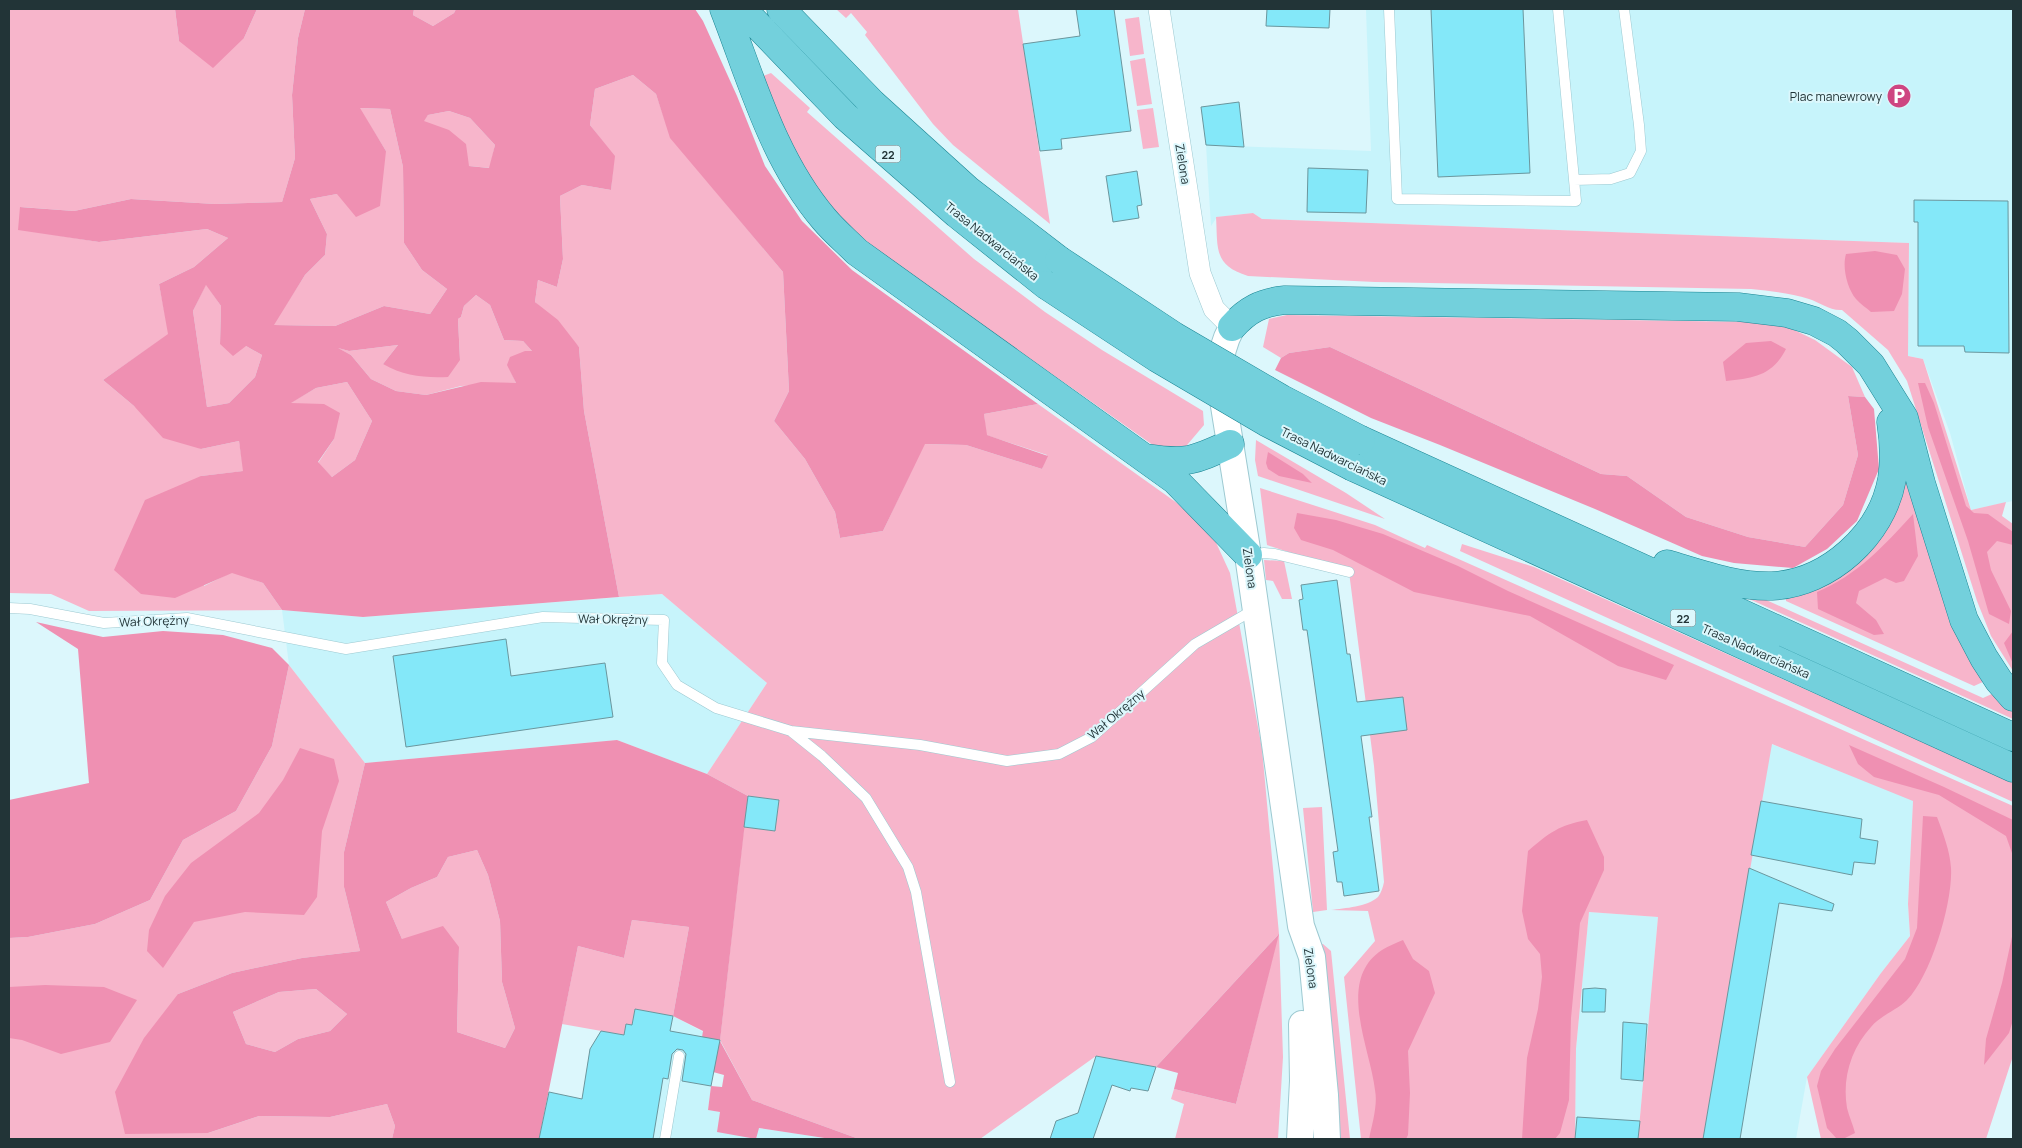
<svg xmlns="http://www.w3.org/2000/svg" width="2022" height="1148" font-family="Manrope,sans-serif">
	<rect width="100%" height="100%" fill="#dcf7fc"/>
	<!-- built -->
	<path fill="#c7f4fb" d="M 1366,9 L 2013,9 L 2013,501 L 1971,510 L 1950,433 L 1923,359 L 1908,356 L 1909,243 L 1262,219 L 1253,213 L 1217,217 L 1211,226 L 1206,145 L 1371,151 Z
		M 662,594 L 767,683 L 707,774 L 617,740 L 365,763 L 289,665 L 282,610 L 363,617 Z
		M 1771,744 L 1913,800 L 1908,904 L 1910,936 L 1881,973 L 1807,1077 L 1796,1139 L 1703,1139 Z
		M 1589,912 L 1658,917 L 1638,1139 L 1575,1139 L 1576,1049 Z
		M 635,1009 L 673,1016 L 703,1032 L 696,1083 L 711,1086 L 708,1110 L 721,1112 L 756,1139 L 758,1128 L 831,1139 L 576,1139 L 590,1049 L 601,1031 L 624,1035 L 626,1024 L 632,1024 Z"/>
	<!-- green -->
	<path fill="#f7b5cb" d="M 9,9 L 175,9 L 179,41 L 244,38 L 257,9 L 305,9 L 298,38 L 292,95 L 295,158 L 282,202 L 215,204 L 131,199 L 74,211 L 21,207 L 19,229 L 99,242 L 207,229 L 228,238 L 194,267 L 159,284 L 169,334 L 103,380 L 134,406 L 201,449 L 239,441 L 244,471 L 201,476 L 204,586 L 232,572 L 263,583 L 282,610 L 89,611 L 51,594 L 9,593 Z
		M 414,9 L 456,9 L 454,13 L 433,26 L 413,15 Z
		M 836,9 L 1018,9 L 1050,224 L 953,145 L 933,124 L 865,35 L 867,32 L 851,13 L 846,18 Z
		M 1139,17 L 1144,54 L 1130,56 L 1125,19 Z
		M 1145,58 L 1152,104 L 1137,106 L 1130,61 Z
		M 771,73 L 810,108 L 807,112 L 974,259 L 1045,312 L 1102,350 L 1203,411 L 1204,425 L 1182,451 L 1157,448 C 1093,403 1029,358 965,313 C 917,279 864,247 827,201 C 797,164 781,120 763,76 Z
		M 633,75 L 656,94 L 671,138 L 783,272 L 789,391 L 774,421 L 805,459 L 835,512 L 840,538 L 883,531 L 924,444 L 966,445 L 1042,469 L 1047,455 L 986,435 L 984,414 L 1038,404 L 1177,503 L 1213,536 L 1230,573 L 1262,749 L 1279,934 L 1283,1057 L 1278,1139 L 1175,1139 L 1184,1104 L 1171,1099 L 1174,1089 L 1236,1104 L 1278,935 L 1156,1067 L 1096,1056 L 980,1139 L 859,1139 L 752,1100 L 720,1040 L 744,827 L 775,831 L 779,800 L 748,796 L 707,774 L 767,683 L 662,594 L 619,597 L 584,411 L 579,347 L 535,302 L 538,280 L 557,287 L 563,259 L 560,196 L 582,185 L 611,190 L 614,156 L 590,125 L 595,89 Z
		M 359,108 L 390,109 L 403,167 L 404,243 L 422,270 L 447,289 L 430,314 L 384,306 L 335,326 L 273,325 L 305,275 L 325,255 L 327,234 L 310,199 L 337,194 L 386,151 Z
		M 1153,108 L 1159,147 L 1143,149 L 1137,110 Z
		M 449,111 L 470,118 L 495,145 L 490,168 L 469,166 L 423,121 L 428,115 Z
		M 1253,213 L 1262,219 L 1909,243 L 1908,356 L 1923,359 L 1971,510 L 2006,502 L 2002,516 L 2013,524 L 2013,671 L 1991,636 L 1977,601 L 1907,381 L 1888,350 L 1842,310 C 1830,311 1819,302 1809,299 C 1790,293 1770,291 1751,289 L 1375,282 L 1248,276 C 1213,265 1218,248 1216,217 Z
		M 206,284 L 221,306 L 220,344 L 246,346 L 262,355 L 255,377 L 229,403 L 207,407 L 193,311 Z
		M 476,295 L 490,305 L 504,340 L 523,341 L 533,352 L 508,365 L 516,383 L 461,386 L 426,395 L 396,391 L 371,379 L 351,355 L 335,347 L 349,351 L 398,345 L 383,364 L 460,360 L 458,319 L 461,317 L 464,306 Z
		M 1287,315 L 1751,322 L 1788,327 L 1815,340 L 1852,367 L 1865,397 L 1848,396 L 1858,455 L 1843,505 L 1805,547 L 1748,537 L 1686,517 L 1627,476 L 1601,474 L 1330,347 L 1289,353 L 1281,358 L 1263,347 L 1269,319 Z
		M 347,382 L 372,421 L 355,460 L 332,477 L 318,463 L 334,439 L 290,403 L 316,388 Z
		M 1256,440 L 1346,493 L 1385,519 L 1258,476 L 1255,460 Z
		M 1906,472 L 1985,681 L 1974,686 L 1786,601 L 1786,596 L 1799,593 Z
		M 1260,488 L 1375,525 L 1425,548 L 1427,545 L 2013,806 L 2013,1056 L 1986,1139 L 1821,1139 L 1807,1077 L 1881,973 L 1910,936 L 1908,904 L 1913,801 L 1772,744 L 1703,1139 L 1638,1139 L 1658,917 L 1589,912 L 1576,1049 L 1575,1139 L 1361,1139 L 1344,977 L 1375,941 L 1368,911 L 1331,910 C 1345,908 1367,907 1378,897 C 1381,893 1383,887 1384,882 L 1374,766 L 1349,572 L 1267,545 Z
		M 1462,544 L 1534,567 L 2013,783 L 2013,802 L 1460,551 Z
		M 1264,560 L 1284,561 L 1292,599 L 1282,599 L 1273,581 L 1266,580 Z
		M 1747,598 L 1764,599 L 1983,698 L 1994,693 L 2013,713 L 2013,719 Z
		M 289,665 L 365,763 L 344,852 L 344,887 L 360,951 L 302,958 L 232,973 L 178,994 L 208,1133 L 259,1116 L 330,1117 L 387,1104 L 395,1126 L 392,1139 L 9,1139 L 9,938 L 28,937 L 95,924 L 150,900 L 183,840 L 236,811 L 272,746 Z
		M 1322,807 L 1327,910 L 1313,912 L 1303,808 Z
		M 477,850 L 488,875 L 500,921 L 502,982 L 515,1028 L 505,1048 L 457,1032 L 459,947 L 402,939 L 386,902 L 411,888 L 437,877 L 448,857 Z
		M 632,920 L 689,927 L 673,1016 L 635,1009 L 632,1025 L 626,1024 L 624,1035 L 562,1024 L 578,946 L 624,958 Z
		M 1317,944 L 1323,944 L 1331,951 L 1350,1139 L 1334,1139 Z
		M 316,989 L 347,1014 L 330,1031 L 298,1039 L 275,1052 L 246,1044 L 233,1012 L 279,992 Z"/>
	<!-- forest -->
	<path fill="#ef90b2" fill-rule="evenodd" d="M 175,9 L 257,9 L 244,38 L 213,68 L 179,41 Z
		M 305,9 L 414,9 L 413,15 L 433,26 L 454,13 L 456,9 L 695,9 L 703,21 L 737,96 L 765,166 L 802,221 L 852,270 L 1038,404 L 984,414 L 987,435 L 1048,456 L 1042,469 L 966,445 L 925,444 L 883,531 L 840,538 L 835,512 L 805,459 L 774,421 L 789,391 L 783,272 L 670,138 L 656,94 L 633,75 L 595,89 L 590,125 L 615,156 L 611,190 L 582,185 L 560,196 L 563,259 L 557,287 L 538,280 L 535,302 L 558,320 L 579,347 L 584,411 L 619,597 L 363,617 L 282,610 L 263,583 L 232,573 L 175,598 L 141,594 L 114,570 L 145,500 L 201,476 L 243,471 L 239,441 L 201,449 L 163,438 L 134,406 L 103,380 L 168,334 L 159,284 L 194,267 L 228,238 L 207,229 L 99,242 L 18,230 L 20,207 L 74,211 L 131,199 L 215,204 L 282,202 L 295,158 L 292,95 L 298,38 ZM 360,108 L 390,109 L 403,167 L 404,243 L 422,270 L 447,289 L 430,314 L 384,306 L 335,326 L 274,325 L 305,275 L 325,255 L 327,234 L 310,199 L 337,194 L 356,217 L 380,206 L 386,151 ZM 449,111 L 470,118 L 495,145 L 489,168 L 469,166 L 466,144 L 449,130 L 424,121 L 428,115 ZM 206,285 L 221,306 L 220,344 L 233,356 L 246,346 L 262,355 L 255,377 L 229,403 L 207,407 L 193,311 ZM 476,295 L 490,305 L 504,340 L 523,341 L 532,351 L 525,351 L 510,357 L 507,365 L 516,383 L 481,382 L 426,395 L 396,391 L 371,379 L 351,355 L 338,348 L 349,351 L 398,345 L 383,364 C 404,376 424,378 448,377 L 460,360 L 458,319 L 461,317 L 464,306 ZM 347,382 L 372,421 L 355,460 L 332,477 L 318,462 L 334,439 L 340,413 L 324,404 L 291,403 L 316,388 Z
		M 1875,251 L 1897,255 L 1905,269 L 1902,294 L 1894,311 L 1871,312 C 1867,308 1860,304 1856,299 C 1847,288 1842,267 1846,254 Z
		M 1771,341 L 1786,349 C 1772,376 1754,378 1726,381 L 1723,362 L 1746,343 Z
		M 1330,347 L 1601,474 L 1627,476 L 1686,517 L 1748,537 L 1805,547 L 1843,505 L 1858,455 L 1848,396 L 1865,397 L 1874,409 L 1879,469 L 1857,521 L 1827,549 L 1793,568 L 1734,563 L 1702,556 L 1595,509 L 1440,445 L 1371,418 L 1275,370 L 1281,358 L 1289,353 Z
		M 1918,383 L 1925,383 L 1934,403 L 1966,506 L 1974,513 L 1988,514 L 2013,532 L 2013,545 L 1997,541 L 1987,552 L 1991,570 L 2011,611 L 2009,624 L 1989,614 L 1968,541 L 1928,427 Z
		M 1268,452 L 1303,474 L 1312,483 L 1279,476 L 1268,469 L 1266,463 Z
		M 1297,513 L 1336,520 L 1383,534 L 1458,566 L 1508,591 L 1674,665 L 1666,680 L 1618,666 L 1530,616 L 1414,592 L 1333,550 L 1301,540 L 1294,528 Z
		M 1913,514 L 1918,556 L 1904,581 L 1896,583 L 1885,578 L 1859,591 L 1856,603 L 1876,620 L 1884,634 L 1874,635 L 1818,609 L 1817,592 C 1856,576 1885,545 1913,514 Z
		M 36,622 L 103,637 L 163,631 L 223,635 L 272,648 L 289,665 L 272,746 L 236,811 L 183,840 L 150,900 L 95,924 L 28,937 L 9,938 L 9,800 L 89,783 L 78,649 Z
		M 2013,631 L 2013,664 L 2004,643 Z
		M 617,740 L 707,774 L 748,796 L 720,1041 L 752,1100 L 859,1139 L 831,1139 L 759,1128 L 756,1139 L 717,1132 L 720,1112 L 708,1110 L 711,1086 L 722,1087 L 724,1075 L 713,1072 L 702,1037 L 703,1031 L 673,1016 L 689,927 L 632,920 L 624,958 L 578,946 L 539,1139 L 392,1139 L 395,1126 L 387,1104 L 330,1117 L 259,1116 L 208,1133 L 125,1134 L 115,1092 L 144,1038 L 178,994 L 232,973 L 302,958 L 360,951 L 344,887 L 344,852 L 365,763 ZM 477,850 L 488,875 L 500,921 L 502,982 L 515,1028 L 505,1048 L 457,1032 L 459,947 L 443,926 L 402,939 L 386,902 L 411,888 L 437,877 L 448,857 ZM 316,989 L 347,1014 L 330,1031 L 298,1039 L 275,1052 L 246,1044 L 233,1012 L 279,992 Z
		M 1849,745 L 1944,787 L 2013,820 L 2013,856 L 2006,836 L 1939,795 L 1874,777 L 1858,764 Z
		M 300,748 L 334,759 L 339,781 L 322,831 L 317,897 L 304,915 L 245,912 L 194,922 L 163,968 L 147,951 L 149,930 L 165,896 L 191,863 L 259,813 L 283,780 Z
		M 1923,816 L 1937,817 C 1943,833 1950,851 1951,868 C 1953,902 1931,976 1907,1000 C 1897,1010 1881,1015 1871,1027 C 1851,1049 1842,1078 1847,1108 C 1849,1116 1853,1125 1855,1133 L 1845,1138 L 1837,1139 L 1827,1128 L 1817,1086 L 1821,1071 L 1835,1049 L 1905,959 L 1917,928 Z
		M 1587,820 L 1604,857 L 1604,870 L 1580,923 L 1571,1018 L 1569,1100 L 1560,1133 L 1555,1139 L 1522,1139 L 1527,1058 L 1538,1009 L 1542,977 L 1540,954 L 1528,939 L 1522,911 L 1528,851 C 1549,833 1559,825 1587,820 Z
		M 2013,932 L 2013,1020 L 2009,1033 L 1984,1065 L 1986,1039 L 2002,983 Z
		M 1279,934 L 1236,1104 L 1174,1089 L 1178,1073 L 1156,1067 Z
		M 1403,940 L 1413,959 L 1429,971 L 1435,993 L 1408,1051 L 1410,1093 L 1408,1135 L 1406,1139 L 1369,1139 C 1372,1124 1378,1105 1375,1090 C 1370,1047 1336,980 1382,950 C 1388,946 1396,943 1403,940 Z
		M 45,985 L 104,987 L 137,1000 L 110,1042 L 61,1054 L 22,1040 L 9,1038 L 9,987 Z"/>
	<!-- building -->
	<path fill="#84e8f9" stroke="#6b969d" d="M 1076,9 L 1114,9 L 1131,131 L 1061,139 L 1062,149 L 1040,151 L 1023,44 L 1080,36 Z
		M 1267,9 L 1330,9 L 1329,28 L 1266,26 Z
		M 1431,9 L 1523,9 L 1530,173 L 1438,177 Z
		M 1239,102 L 1244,147 L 1206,145 L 1201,107 Z
		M 1308,168 L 1368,170 L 1366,213 L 1307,212 Z
		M 1137,171 L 1142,205 L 1137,206 L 1139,218 L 1113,222 L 1106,176 Z
		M 1914,200 L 2008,201 L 2009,353 L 1965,352 L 1964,346 L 1918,346 L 1918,222 L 1914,222 Z
		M 1337,580 L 1347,654 L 1350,654 L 1357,702 L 1403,697 L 1407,730 L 1361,736 L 1372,817 L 1369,817 L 1379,891 L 1344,896 L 1342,882 L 1337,882 L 1333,852 L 1338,851 L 1307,630 L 1303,630 L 1299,600 L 1303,599 L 1301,585 Z
		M 506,639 L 511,676 L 605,663 L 613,717 L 406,747 L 393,656 Z
		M 748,796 L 779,800 L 775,831 L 744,827 Z
		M 1761,801 L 1862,819 L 1860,838 L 1878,841 L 1875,864 L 1854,862 L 1852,875 L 1751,855 Z
		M 1749,868 L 1834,904 L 1832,911 L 1779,903 L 1740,1139 L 1703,1139 Z
		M 1595,988 L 1606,989 L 1605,1012 L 1582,1012 L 1583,989 Z
		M 635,1009 L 673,1016 L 670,1031 L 720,1040 L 711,1086 L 682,1081 L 686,1054 L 683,1050 L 677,1049 L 672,1054 L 668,1079 L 663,1078 L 653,1139 L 539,1139 L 549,1092 L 582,1099 L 590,1049 L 601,1031 L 624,1035 L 626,1024 L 632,1025 Z
		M 1623,1022 L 1647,1024 L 1643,1081 L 1621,1079 Z
		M 1096,1056 L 1156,1067 L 1148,1091 L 1131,1088 L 1130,1091 L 1112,1085 L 1093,1139 L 1050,1139 L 1056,1121 L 1078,1113 Z
		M 1577,1117 L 1640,1121 L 1638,1139 L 1575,1139 Z"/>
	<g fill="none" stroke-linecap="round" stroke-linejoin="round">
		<defs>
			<path id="service" d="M 1389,9 L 1397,199 L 1576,201 L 1558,9
				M 1574,180 L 1611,179 L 1630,173 L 1641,151 L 1639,125 L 1624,9
				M 1250,555 L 1264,553 L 1275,554 L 1349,572
				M 9,608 L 30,609 L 104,623 L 187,618 L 346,649 L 543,617 L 664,620 L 662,663 L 677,685 L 716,708 L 791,731 L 920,745 L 1007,761 L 1059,754 L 1092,737 L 1195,644 L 1255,609
				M 792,732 L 822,756 L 866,798 L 908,867 L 916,892 L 950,1082
				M 665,1139 L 679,1056"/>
			<path id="minor" d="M 1159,9 L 1200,273 L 1214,309 L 1232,327"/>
			<path id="tertiary" d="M 1232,327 C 1223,343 1220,357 1219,375 L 1248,555 L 1301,926 L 1312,957 L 1325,1095 L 1327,1139
				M 1300,1139 L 1303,1081 L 1302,1024"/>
			<path id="primary" d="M 724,9 C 752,81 773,159 824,219 C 834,231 846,241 857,252 L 1175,480 L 1248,555
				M 742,9 L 845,116 L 957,214 L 1046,285
				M 781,9 L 872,103 L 968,190 L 1059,260
				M 1232,327 C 1247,310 1262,302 1285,300 L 1738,307 L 1787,313 L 1814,321 L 1837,333 L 1847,341 L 1871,365 L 1904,418 L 1921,483 L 1964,620 L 1984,658 L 1999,681 L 2013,697
				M 1361,440 L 2013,737
				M 1146,458 C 1187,464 1193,461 1230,444
				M 1353,467 L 2013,768
				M 1667,564 C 1701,574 1736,587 1772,586 C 1829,583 1882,535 1892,479 C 1895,459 1894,441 1891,422"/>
		</defs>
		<!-- service casing -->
		<use href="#service" stroke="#9dc9d1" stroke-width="11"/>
		<!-- minor casing -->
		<use href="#minor" stroke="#9dc9d1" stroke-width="22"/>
		<!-- tertiary casing -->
		<use href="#tertiary" stroke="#9dc9d1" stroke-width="28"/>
		<!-- primary casing -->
		<use href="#primary" stroke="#1a8593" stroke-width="29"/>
		<!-- service -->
		<use href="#service" stroke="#fff" stroke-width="10"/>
		<!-- minor -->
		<use href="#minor" stroke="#fff" stroke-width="21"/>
		<!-- tertiary -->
		<use href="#tertiary" stroke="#fff" stroke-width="26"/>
		<!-- primary -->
		<use href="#primary" stroke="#73d0dc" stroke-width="28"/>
		<defs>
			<path id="primary-bridge" d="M 1059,260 L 1174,336 L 1282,399 L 1361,440
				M 1046,285 L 1157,358 L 1266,422 L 1353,467"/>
		</defs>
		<!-- primary-bridge casing -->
		<use href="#primary-bridge" stroke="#1a8593" stroke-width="29" stroke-linecap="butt"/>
		<!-- primary-bridge -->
		<use href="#primary-bridge" stroke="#73d0dc" stroke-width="28"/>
	</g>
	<!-- icons -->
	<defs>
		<symbol id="parking-disc" viewBox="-11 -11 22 22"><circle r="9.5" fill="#ce4581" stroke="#dcf7fc"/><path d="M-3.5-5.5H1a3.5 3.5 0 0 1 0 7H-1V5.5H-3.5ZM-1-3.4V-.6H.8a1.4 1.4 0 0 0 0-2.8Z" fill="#fff"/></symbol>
	</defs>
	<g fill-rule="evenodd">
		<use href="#parking-disc" x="1885" y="82" width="28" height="28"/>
	</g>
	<g text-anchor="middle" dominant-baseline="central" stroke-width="4" stroke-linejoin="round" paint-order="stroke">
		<!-- shield labels -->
		<g fill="#dcf7fc" stroke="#5a6e72" stroke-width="1">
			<rect x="875.5" y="145.5" width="25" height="17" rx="4"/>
			<rect x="1670.5" y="609.5" width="25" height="17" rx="4"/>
		</g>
		<g font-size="11" font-weight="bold" fill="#223437">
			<text x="888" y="154">22</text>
			<text x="1683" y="618">22</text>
		</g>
		<!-- poi labels -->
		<g font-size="12" fill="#223437" stroke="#dcf7fc" text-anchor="end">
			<text x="1882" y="96">Plac manewrowy</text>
		</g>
		<!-- street labels -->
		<g font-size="12" fill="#223437" stroke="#dcf7fc">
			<text transform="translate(1183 164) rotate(81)">Zielona</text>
			<text transform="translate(992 241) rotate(39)">Trasa Nadwarciańska</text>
			<text transform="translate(1334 456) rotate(26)">Trasa Nadwarciańska</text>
			<text transform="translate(1250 568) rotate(82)">Zielona</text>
			<text transform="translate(613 619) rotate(1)">Wał Okrężny</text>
			<text transform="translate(154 621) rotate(-2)">Wał Okrężny</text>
			<text transform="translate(1756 651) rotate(24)">Trasa Nadwarciańska</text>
			<text transform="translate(1116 714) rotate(-40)">Wał Okrężny</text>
			<text transform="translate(1311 968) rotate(82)">Zielona</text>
		</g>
	</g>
	<!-- border -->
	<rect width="2022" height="1148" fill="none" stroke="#223437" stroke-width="20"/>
</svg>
